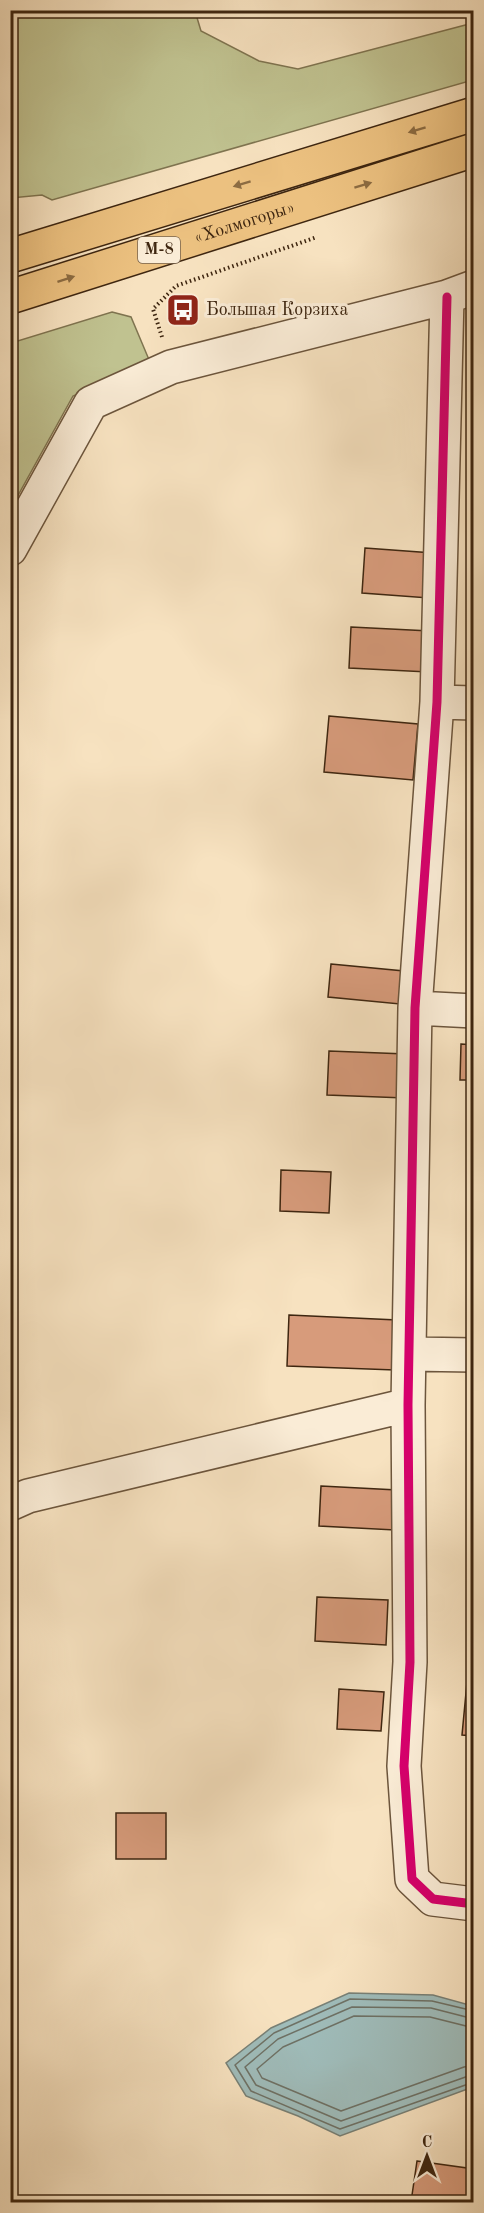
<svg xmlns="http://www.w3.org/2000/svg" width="484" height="2213" font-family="'Old Standard TT',serif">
	<rect width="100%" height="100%" fill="#f7e2c0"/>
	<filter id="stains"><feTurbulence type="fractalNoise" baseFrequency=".00333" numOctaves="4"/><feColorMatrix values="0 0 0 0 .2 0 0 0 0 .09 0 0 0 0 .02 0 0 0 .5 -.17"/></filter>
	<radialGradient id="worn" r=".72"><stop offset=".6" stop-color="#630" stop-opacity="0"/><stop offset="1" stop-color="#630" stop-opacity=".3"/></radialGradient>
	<!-- green -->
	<path fill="#c0c290" stroke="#7f7450" stroke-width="1.5" d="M 10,11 L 195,11 L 201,31 L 259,61 L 298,69 L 473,23 L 473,80 L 52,200 L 42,195 L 11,198 Z
		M 112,312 L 131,317 L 150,362 L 73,396 L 11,508 L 11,343 Z"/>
	<!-- water -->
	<path fill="#9fbcba" stroke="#788076" stroke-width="1.5" d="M 349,1993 L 433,1995 L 473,2006 L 473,2087 L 340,2136 L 298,2116 L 246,2096 L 226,2063 L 271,2028 Z"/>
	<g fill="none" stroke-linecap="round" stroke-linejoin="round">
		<!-- shore -->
		<path stroke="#6e7165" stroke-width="1.5" d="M 474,2011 L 432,2001 L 350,1999 L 274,2033 L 235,2065 L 251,2091 L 340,2129 L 474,2082
			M 474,2019 L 431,2008 L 352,2007 L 278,2039 L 245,2067 L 256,2085 L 341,2121 L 474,2074
			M 474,2028 L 430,2017 L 354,2016 L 283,2047 L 257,2069 L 262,2078 L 341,2111 L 464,2067 L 474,2065"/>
	</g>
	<!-- building -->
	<path fill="#d79b7b" stroke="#3e2610" stroke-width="1.5" d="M 365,548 L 433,553 L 429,598 L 362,593 Z
		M 351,627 L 430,631 L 428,672 L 349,668 Z
		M 329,716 L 418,724 L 413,780 L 324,772 Z
		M 331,964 L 404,971 L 400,1004 L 328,997 Z
		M 461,1044 L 474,1045 L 474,1080 L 460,1080 Z
		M 329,1051 L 406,1054 L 405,1098 L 327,1095 Z
		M 281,1170 L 331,1172 L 329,1213 L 280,1211 Z
		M 289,1315 L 397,1320 L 395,1370 L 287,1366 Z
		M 321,1486 L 397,1490 L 395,1530 L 319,1526 Z
		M 317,1597 L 388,1600 L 386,1645 L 315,1641 Z
		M 467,1682 L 474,1683 L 474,1736 L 462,1735 Z
		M 339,1689 L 384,1692 L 381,1731 L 337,1729 Z
		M 116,1813 L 166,1813 L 166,1859 L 116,1859 Z
		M 417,2161 L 474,2169 L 474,2202 L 411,2202 Z"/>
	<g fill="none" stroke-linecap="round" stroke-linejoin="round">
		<defs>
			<path id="minor" d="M 447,297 L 437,702 L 415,1008 L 408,1405 L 410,1662 L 404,1766 L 412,1879 L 433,1899 L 474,1904
				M 10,549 L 91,403 L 171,367 L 447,297 L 474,287
				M 437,702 L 474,703
				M 415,1008 L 474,1011
				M 410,1354 L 474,1355
				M 10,1504 L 28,1496 L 408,1405"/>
			<g id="major">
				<path d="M 10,256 L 474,114"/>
				<path id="s1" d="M 10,297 L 474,150"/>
			</g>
		</defs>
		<!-- minor casing -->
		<use href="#minor" stroke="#6c553c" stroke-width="36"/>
		<!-- major casing -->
		<use href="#major" stroke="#3e2610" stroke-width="36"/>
		<!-- path -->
		<path stroke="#3e2610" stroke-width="4" stroke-dasharray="1.5 3" stroke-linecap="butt" d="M 162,337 L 153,309 L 176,286 L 317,237"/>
		<!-- minor -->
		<use href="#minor" stroke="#faecd6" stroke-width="33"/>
		<!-- major -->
		<use href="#major" stroke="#ecc180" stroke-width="33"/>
		<defs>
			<path id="cycleway" d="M 447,297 L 437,702 L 415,1008 L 408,1405 L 410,1662 L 404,1766 L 412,1879 L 433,1899 L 474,1904"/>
		</defs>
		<!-- cycleway casing -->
		<use href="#cycleway" stroke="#faecd6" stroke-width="13"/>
		<!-- cycleway -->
		<use href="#cycleway" stroke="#d6006c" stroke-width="9"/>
	</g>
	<!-- one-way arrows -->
	<defs><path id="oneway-solid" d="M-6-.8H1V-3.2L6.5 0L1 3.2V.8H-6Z" transform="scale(1.5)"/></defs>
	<g fill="#8c6c42">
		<use href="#oneway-solid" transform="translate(417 130) rotate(163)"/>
		<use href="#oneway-solid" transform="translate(242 184) rotate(163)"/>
		<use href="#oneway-solid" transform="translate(363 185) rotate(-17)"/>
		<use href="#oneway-solid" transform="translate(66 279) rotate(-18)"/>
	</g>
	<!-- icons -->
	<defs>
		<symbol id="bus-square" viewBox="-11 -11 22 22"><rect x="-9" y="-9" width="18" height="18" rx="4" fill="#8f2418" stroke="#faecd6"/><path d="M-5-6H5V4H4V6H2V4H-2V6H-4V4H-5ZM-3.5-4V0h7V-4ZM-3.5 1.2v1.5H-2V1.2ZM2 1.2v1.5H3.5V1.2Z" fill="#fff"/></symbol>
	</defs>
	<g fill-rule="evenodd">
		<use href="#bus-square" x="164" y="291" width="38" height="38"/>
	</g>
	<g text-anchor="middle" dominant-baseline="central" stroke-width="6" stroke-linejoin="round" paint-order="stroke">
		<!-- shield labels -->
		<rect fill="#faecd6" stroke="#76614b" stroke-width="1.5" x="138" y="237" width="42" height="26" rx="4.5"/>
		<g font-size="16" font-weight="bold" fill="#3e2610">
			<text x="159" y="250">М-8</text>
		</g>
		<!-- street labels -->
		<g font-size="18" fill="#3e2610" stroke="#faecd6">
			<text stroke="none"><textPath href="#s1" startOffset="246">«Холмогоры»</textPath></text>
		</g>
		<!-- poi labels -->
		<g font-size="18" fill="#3e2610" stroke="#faecd6" text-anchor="start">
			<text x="206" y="310">Большая Корзиха</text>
		</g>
	</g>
	<!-- margin -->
	<rect width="484" height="2213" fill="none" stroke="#f7e2c0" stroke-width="36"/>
	<rect x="12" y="12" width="460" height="2189" fill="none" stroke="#3e2610" stroke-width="3"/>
	<rect x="18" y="18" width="448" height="2177" fill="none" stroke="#3e2610" stroke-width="1.5"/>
	<!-- north arrow -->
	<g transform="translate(427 2156)" stroke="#faecd6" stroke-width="4.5" paint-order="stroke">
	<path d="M0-4.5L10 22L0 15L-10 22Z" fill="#3e2610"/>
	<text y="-9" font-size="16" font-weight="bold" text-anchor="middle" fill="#3e2610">С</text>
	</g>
	<rect width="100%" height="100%" filter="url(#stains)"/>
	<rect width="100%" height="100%" fill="url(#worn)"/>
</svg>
